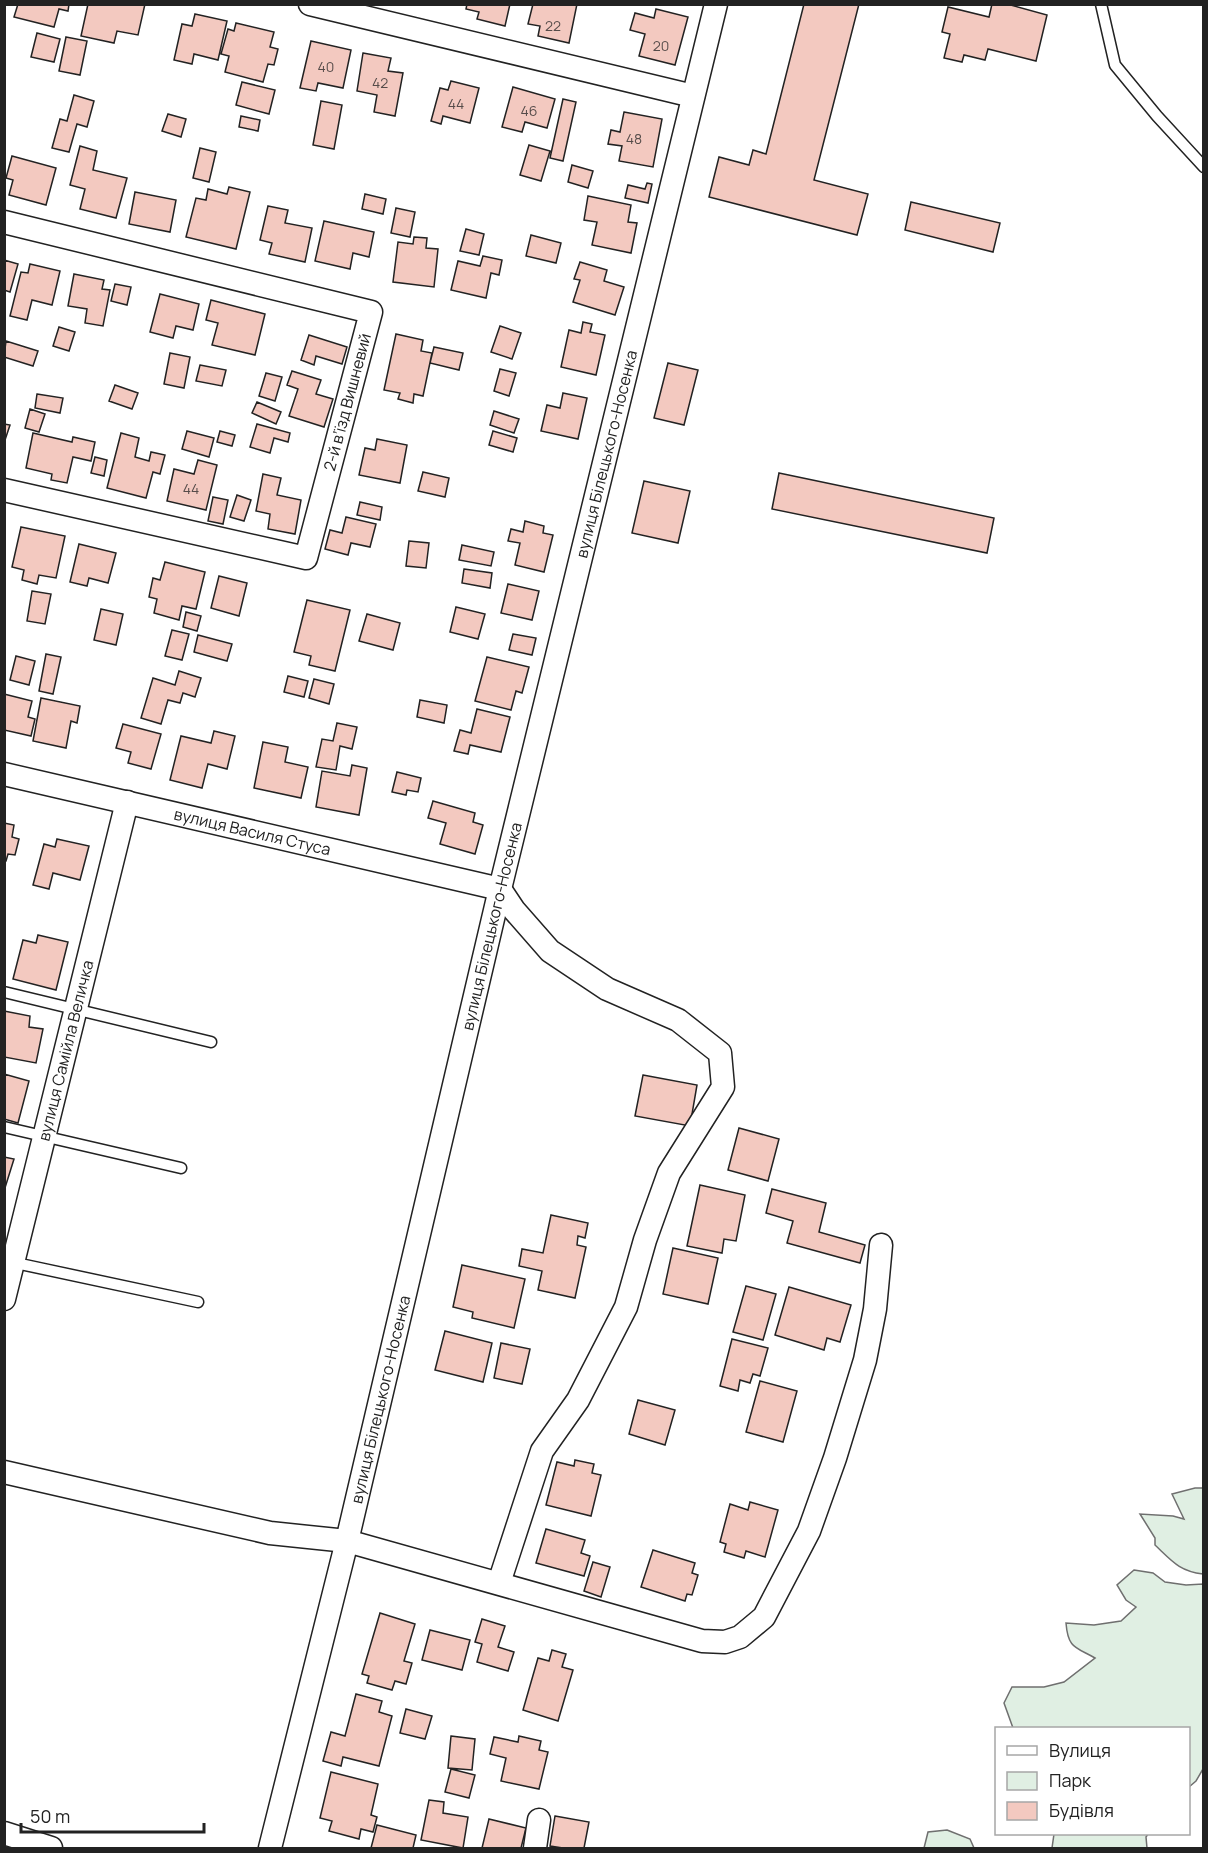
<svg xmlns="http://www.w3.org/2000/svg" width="1208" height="1853" font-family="Manrope,sans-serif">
	<rect width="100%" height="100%" fill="#fff"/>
	<!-- green -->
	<path fill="#e0efe3" stroke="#6f6f6f" stroke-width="1.5" d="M 1195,1488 L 1203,1488 L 1203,1574 C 1179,1571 1172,1561 1155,1545 L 1155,1538 L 1140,1514 L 1173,1516 L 1184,1519 L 1172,1494 Z
		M 1134,1570 L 1153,1573 L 1165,1582 L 1186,1585 L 1203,1584 L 1203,1769 L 1196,1781 L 1189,1787 L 1188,1728 L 1013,1728 L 1004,1703 L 1012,1687 L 1044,1687 L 1064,1682 L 1095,1658 C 1076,1647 1068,1649 1066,1623 L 1094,1625 L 1121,1621 L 1136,1607 L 1126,1600 L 1117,1585 Z
		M 947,1830 L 970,1839 L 974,1848 L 924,1848 L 928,1832 Z
		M 1054,1834 L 1148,1834 L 1146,1837 L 1147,1848 L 1052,1848 Z"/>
	<!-- building -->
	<path fill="#f3c9c0" stroke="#222" stroke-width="1.5" d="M 18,4 L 69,4 L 68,11 L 59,9 L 54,27 L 14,17 Z
		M 88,4 L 145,4 L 138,35 L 117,31 L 114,43 L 81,36 Z
		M 467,4 L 510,4 L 505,26 L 477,19 L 479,12 L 466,9 Z
		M 533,4 L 577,4 L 569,43 L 538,36 L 540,26 L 528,24 Z
		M 804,4 L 859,4 L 814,180 L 868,194 L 857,235 L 709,197 L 719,157 L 749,165 L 753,150 L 766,154 Z
		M 992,4 L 1007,4 L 1047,15 L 1036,61 L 988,49 L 985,60 L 964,55 L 962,62 L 944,58 L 950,34 L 942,32 L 948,7 L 989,17 Z
		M 656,9 L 688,17 L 675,65 L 639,56 L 645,34 L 630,30 L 635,13 L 654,18 Z
		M 195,14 L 227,21 L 218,60 L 194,54 L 192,64 L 174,60 L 182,24 L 192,26 Z
		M 236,23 L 274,32 L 270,47 L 278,49 L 274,65 L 268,64 L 263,82 L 225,72 L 229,56 L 221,54 L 228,29 L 234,31 Z
		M 37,33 L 60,39 L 54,62 L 31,57 Z
		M 66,37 L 87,41 L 80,75 L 59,71 Z
		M 311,41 L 351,50 L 343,88 L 318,83 L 316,91 L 300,88 Z
		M 363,53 L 391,58 L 388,71 L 403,73 L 395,116 L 374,112 L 377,95 L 357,91 Z
		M 451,81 L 479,88 L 470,123 L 443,116 L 441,124 L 431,121 L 440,88 L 448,90 Z
		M 242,82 L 275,90 L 269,114 L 236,105 Z
		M 513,87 L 555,99 L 547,128 L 525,122 L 522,132 L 502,127 Z
		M 74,95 L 94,101 L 87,127 L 77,124 L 69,152 L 52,148 L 60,119 L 67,121 Z
		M 563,99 L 576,102 L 563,161 L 550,158 Z
		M 321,101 L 342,105 L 334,149 L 313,145 Z
		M 624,112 L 662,119 L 653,167 L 619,161 L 622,146 L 608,144 L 611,130 L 620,132 Z
		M 168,114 L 186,119 L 181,137 L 162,131 Z
		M 241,116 L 260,120 L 258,131 L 239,127 Z
		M 529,145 L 550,151 L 541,181 L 520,175 Z
		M 80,146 L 97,151 L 93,170 L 127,178 L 116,218 L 80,209 L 85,189 L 70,185 Z
		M 200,148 L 216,152 L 209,182 L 193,178 Z
		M 12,156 L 56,168 L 46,205 L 9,195 L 13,180 L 6,178 Z
		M 572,165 L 593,171 L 588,188 L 568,182 Z
		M 647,183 L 652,184 L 648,203 L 625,198 L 628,185 L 645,189 Z
		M 229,187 L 250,192 L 236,249 L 186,237 L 196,198 L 206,200 L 208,189 L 227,194 Z
		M 135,192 L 176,200 L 170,232 L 129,224 Z
		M 365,194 L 386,199 L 383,214 L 362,209 Z
		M 588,196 L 631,205 L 628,222 L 637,223 L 631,253 L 592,245 L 597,222 L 584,220 Z
		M 911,202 L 1000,223 L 993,252 L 905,230 Z
		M 268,206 L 288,210 L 285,223 L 312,228 L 305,262 L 269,254 L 272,243 L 260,240 Z
		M 396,208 L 415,212 L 410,237 L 391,233 Z
		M 324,221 L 374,232 L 369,257 L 353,253 L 350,269 L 315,261 Z
		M 466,229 L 484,234 L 479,255 L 460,251 Z
		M 531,235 L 561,243 L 556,263 L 526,256 Z
		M 414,237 L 427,238 L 426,248 L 438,249 L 434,287 L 393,282 L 398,242 L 413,244 Z
		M 483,256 L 502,260 L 499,275 L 491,273 L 486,298 L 451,290 L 458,261 L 480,266 Z
		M 4,260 L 18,264 L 10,292 L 4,290 Z
		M 580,262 L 607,270 L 604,281 L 624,287 L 615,315 L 573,302 L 580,280 L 574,279 Z
		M 30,264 L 60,271 L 52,305 L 32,300 L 27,320 L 10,316 L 21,272 L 28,273 Z
		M 74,274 L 104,280 L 102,289 L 110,290 L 103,326 L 85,323 L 87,309 L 68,306 Z
		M 115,284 L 131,287 L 127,305 L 111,301 Z
		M 160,294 L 199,304 L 193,330 L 176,326 L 173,338 L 150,332 Z
		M 211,300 L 265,314 L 255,355 L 212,345 L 218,323 L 206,320 Z
		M 583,322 L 592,324 L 590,332 L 605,335 L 596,375 L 561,367 L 569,330 L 581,333 Z
		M 500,326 L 521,333 L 512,359 L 491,352 Z
		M 59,327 L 75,332 L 69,351 L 53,346 Z
		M 396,334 L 423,340 L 421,351 L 432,353 L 423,396 L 414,394 L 413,403 L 398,399 L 400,393 L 384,390 Z
		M 309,335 L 347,347 L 342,364 L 316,356 L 314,365 L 301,360 Z
		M 6,341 L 38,351 L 33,366 L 4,357 Z
		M 434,347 L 463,353 L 459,370 L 430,363 Z
		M 170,353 L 190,357 L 184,388 L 164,384 Z
		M 668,363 L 698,370 L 684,425 L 654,418 Z
		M 200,365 L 226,370 L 222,386 L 196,381 Z
		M 500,369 L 516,373 L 509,396 L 494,391 Z
		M 292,371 L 321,380 L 316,394 L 333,399 L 324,427 L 289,416 L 298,389 L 287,385 Z
		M 266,373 L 282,377 L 275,401 L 259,396 Z
		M 115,385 L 138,393 L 132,409 L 109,401 Z
		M 563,393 L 587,398 L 578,439 L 541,431 L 547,405 L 560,408 Z
		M 37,394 L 63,398 L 60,413 L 35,408 Z
		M 257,402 L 281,412 L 276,424 L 252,413 Z
		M 30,409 L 45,414 L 39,432 L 25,428 Z
		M 494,411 L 519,419 L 514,433 L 490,425 Z
		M 4,424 L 10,425 L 4,443 Z
		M 257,424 L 290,433 L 288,442 L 274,438 L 270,453 L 250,447 Z
		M 187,431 L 214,438 L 209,457 L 182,449 Z
		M 220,431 L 235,435 L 232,446 L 217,442 Z
		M 493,431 L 517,438 L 513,452 L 489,445 Z
		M 33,433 L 72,442 L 73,437 L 95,442 L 91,461 L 73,457 L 67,483 L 51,480 L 52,474 L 26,468 Z
		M 121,433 L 139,438 L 135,457 L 149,461 L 151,452 L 165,455 L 160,474 L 153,472 L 146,498 L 107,488 Z
		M 377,439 L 407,445 L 400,483 L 359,475 L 365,448 L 375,450 Z
		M 95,457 L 107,460 L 104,476 L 91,473 Z
		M 198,460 L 217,465 L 206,510 L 167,501 L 174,469 L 194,474 Z
		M 423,472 L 449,478 L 445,497 L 418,491 Z
		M 779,473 L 994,518 L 987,553 L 772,509 Z
		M 263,474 L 281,478 L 277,495 L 301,500 L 295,534 L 268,529 L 270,514 L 256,511 Z
		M 644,481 L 690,491 L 678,543 L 632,533 Z
		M 237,495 L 251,500 L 244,521 L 230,517 Z
		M 213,497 L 228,500 L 223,524 L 208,521 Z
		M 360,502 L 382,507 L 380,520 L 357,515 Z
		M 346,517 L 376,524 L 370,547 L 351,543 L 348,555 L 325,549 L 330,530 L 342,533 Z
		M 525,521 L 544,526 L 543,533 L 553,535 L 544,572 L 515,565 L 520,543 L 508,541 L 511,529 L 523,532 Z
		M 21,527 L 65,536 L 56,578 L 39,575 L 37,584 L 22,580 L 24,570 L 12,567 Z
		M 409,541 L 429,543 L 426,568 L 406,566 Z
		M 79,544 L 116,553 L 108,583 L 89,578 L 87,586 L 70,582 Z
		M 462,545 L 494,552 L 491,566 L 459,560 Z
		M 165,562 L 205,572 L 196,609 L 182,606 L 179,620 L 154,613 L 157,599 L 149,597 L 153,578 L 160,580 Z
		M 464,569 L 492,573 L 490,588 L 462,583 Z
		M 219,576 L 247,583 L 239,616 L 211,608 Z
		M 508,584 L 539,591 L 532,620 L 501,613 Z
		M 32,591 L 51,594 L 45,624 L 27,621 Z
		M 307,600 L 350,610 L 335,671 L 309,665 L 311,656 L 294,652 Z
		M 456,607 L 485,614 L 478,639 L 450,632 Z
		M 101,609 L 123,614 L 116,645 L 94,640 Z
		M 186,612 L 201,616 L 197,631 L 183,627 Z
		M 367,614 L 400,623 L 393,650 L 359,641 Z
		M 172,630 L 189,634 L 182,660 L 165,656 Z
		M 513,634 L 536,638 L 532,655 L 509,650 Z
		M 198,635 L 232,644 L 227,661 L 194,652 Z
		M 46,654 L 61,657 L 53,694 L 39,691 Z
		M 16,656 L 35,661 L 29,685 L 10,680 Z
		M 487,657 L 529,667 L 522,693 L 516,691 L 511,710 L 475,701 Z
		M 179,671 L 201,678 L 195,697 L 183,693 L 180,703 L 168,700 L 161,724 L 141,718 L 153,678 L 175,685 Z
		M 288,676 L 308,681 L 304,697 L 284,692 Z
		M 314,679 L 334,684 L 329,704 L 309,698 Z
		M 4,694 L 32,701 L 28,717 L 35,719 L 31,736 L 4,730 Z
		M 41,698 L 80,706 L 77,723 L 71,721 L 66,748 L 33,741 Z
		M 420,700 L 447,705 L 444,723 L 417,717 Z
		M 477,709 L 510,717 L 501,752 L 470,745 L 468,754 L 454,751 L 460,730 L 471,733 Z
		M 337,723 L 357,727 L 352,749 L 340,746 L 336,770 L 316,767 L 322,739 L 333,741 Z
		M 123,724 L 161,734 L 151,769 L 128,763 L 131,752 L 116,748 Z
		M 214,731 L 235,736 L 227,769 L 208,764 L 202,788 L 170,780 L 181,736 L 211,743 Z
		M 263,742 L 288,747 L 285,762 L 308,767 L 301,798 L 254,788 Z
		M 352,765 L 367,768 L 359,815 L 316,807 L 322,771 L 350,776 Z
		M 397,772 L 421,778 L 418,792 L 407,790 L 406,795 L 392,792 Z
		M 433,801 L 475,813 L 473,822 L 483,825 L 475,854 L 440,844 L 446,823 L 428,818 Z
		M 4,823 L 14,825 L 12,837 L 19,839 L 15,855 L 8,854 L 6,861 L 4,861 Z
		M 57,839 L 89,846 L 80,880 L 53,873 L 49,889 L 33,885 L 44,844 L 55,847 Z
		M 38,935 L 68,942 L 56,990 L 13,979 L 23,940 L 36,943 Z
		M 4,1011 L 30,1016 L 29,1027 L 43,1029 L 36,1063 L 4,1057 Z
		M 4,1074 L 29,1081 L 18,1123 L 4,1119 Z
		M 643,1075 L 697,1085 L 690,1126 L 635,1116 Z
		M 739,1128 L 779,1139 L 768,1181 L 728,1170 Z
		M 4,1157 L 14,1159 L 4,1191 Z
		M 700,1185 L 745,1195 L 736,1241 L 724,1239 L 722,1253 L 687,1246 Z
		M 772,1189 L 826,1203 L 819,1232 L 865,1245 L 860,1263 L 787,1243 L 793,1221 L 766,1213 Z
		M 551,1215 L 588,1223 L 585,1238 L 578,1236 L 577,1245 L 586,1247 L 575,1298 L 538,1290 L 542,1271 L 519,1266 L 522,1249 L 543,1253 Z
		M 673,1248 L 718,1258 L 708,1304 L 663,1294 Z
		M 462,1265 L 525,1279 L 514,1328 L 472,1318 L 473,1312 L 453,1307 Z
		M 746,1286 L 776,1294 L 763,1340 L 733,1332 Z
		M 789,1287 L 851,1305 L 840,1342 L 827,1338 L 824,1350 L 775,1335 Z
		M 445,1331 L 492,1343 L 483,1382 L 435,1370 Z
		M 732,1339 L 768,1348 L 760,1376 L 753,1374 L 750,1383 L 740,1380 L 738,1391 L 720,1386 Z
		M 501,1343 L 530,1349 L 522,1384 L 494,1378 Z
		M 760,1381 L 797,1391 L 783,1442 L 746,1432 Z
		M 638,1400 L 675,1410 L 665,1445 L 629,1434 Z
		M 575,1460 L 594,1464 L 592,1473 L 601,1475 L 591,1516 L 546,1505 L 557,1462 L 574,1466 Z
		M 750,1502 L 778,1510 L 765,1557 L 746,1551 L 744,1558 L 724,1552 L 726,1544 L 720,1542 L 730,1504 L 748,1510 Z
		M 546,1529 L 585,1540 L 581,1553 L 590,1556 L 584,1576 L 536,1563 Z
		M 653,1550 L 695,1563 L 692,1573 L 698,1575 L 692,1595 L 687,1594 L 685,1601 L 641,1587 Z
		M 593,1562 L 610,1567 L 601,1597 L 584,1591 Z
		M 380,1613 L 415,1624 L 404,1661 L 412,1663 L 406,1684 L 395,1681 L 392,1690 L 367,1683 L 369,1676 L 362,1674 Z
		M 482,1619 L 505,1626 L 498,1647 L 514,1652 L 508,1671 L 477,1662 L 482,1644 L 475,1642 Z
		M 430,1630 L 470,1640 L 462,1670 L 422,1660 Z
		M 552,1650 L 566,1654 L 562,1667 L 573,1670 L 558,1721 L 523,1710 L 538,1658 L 549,1661 Z
		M 356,1694 L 382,1701 L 379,1712 L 392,1716 L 379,1766 L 343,1757 L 341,1766 L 323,1761 L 331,1732 L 345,1736 Z
		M 406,1709 L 432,1716 L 425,1739 L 400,1733 Z
		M 451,1736 L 475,1739 L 472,1770 L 448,1768 Z
		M 519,1736 L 541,1741 L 539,1750 L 548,1752 L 539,1789 L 501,1781 L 506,1758 L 490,1754 L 494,1737 L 518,1742 Z
		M 451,1769 L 475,1775 L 469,1798 L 445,1792 Z
		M 331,1772 L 378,1784 L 371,1815 L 377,1817 L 373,1832 L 361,1829 L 359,1839 L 329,1831 L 332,1821 L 320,1818 Z
		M 429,1800 L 444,1802 L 443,1813 L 468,1817 L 463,1848 L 421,1840 Z
		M 555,1816 L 589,1822 L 584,1848 L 563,1848 L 550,1846 Z
		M 489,1819 L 526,1828 L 521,1848 L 482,1848 Z
		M 377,1825 L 416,1835 L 413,1848 L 371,1848 Z"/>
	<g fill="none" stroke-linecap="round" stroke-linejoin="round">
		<defs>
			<path id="lane" d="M 1101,4 L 1115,65 L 1157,116 L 1204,167
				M 4,992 L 211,1042
				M 4,1127 L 181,1168
				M 11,1262 L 198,1302"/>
			<g id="street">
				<path d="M 310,4 L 693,96"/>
				<path d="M 4,222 L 371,312 L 306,558 L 4,490"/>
				<path id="s1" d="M 4,774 L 500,889 L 514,910 L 550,951 L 607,989 L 678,1020 L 720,1053 L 723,1087 L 669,1173 L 645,1240 L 626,1307 L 578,1400 L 542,1451 L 499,1583"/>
				<path id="s2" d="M 4,1299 L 127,802"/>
				<path d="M 4,1472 L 270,1533 L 347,1541 L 702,1641 L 725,1642 L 740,1637 L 764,1617 L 809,1531 L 835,1458 L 865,1360 L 875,1309 L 881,1245"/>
				<path d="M 4,1833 L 51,1848"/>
				<path id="s3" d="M 270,1848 L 347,1541 L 500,889 L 716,4"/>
				<path d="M 535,1848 L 539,1820"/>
			</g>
		</defs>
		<!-- lane casing -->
		<use href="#lane" stroke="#222" stroke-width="13"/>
		<!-- street casing -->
		<use href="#street" stroke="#222" stroke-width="25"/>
		<!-- lane -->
		<use href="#lane" stroke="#fff" stroke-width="10"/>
		<!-- street -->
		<use href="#street" stroke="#fff" stroke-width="22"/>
	</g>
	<g text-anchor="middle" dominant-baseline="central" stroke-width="4.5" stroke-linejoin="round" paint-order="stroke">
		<!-- number labels -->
		<g font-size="14" fill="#564c4a">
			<text x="553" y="25">22</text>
			<text x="661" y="45">20</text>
			<text x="326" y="66">40</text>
			<text x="380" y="82">42</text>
			<text x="456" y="103">44</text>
			<text x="529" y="110">46</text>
			<text x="634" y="138">48</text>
			<text x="191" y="488">44</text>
		</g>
		<!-- street labels -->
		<g font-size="16" fill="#222" stroke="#fff">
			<text transform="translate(347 402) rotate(-75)">2-й вʼїзд Вишневий</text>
			<text stroke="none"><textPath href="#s3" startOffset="1434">вулиця Білецького-Носенка</textPath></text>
			<text stroke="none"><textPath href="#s1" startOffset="255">вулиця Василя Стуса</textPath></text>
			<text stroke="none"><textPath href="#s3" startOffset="948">вулиця Білецького-Носенка</textPath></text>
			<text stroke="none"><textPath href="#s2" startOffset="256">вулиця Самійла Величка</textPath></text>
			<text stroke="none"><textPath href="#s3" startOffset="462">вулиця Білецького-Носенка</textPath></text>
		</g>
	</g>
	<!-- border -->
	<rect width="1208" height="1853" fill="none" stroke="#222222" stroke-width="12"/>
	<!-- legend -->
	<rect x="995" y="1727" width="195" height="108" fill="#ffffff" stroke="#a7a7a7" stroke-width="1.5"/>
	<rect x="1007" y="1746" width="30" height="9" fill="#ffffff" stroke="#a7a7a7" stroke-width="1.5"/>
	<text x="1049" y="1757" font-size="18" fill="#222222">Вулиця</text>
	<rect x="1007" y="1772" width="30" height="18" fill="#e0efe3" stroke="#a7a7a7" stroke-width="1.5"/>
	<text x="1049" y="1787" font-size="18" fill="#222222">Парк</text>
	<rect x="1007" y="1802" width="30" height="18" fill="#f3c9c0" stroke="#a7a7a7" stroke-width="1.5"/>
	<text x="1049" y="1817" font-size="18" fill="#222222">Будівля</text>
	<!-- scale -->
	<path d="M21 1823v9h183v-9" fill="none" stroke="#222222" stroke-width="3"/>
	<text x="30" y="1823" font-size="18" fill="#222222" stroke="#ffffff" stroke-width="4.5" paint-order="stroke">50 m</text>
</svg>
